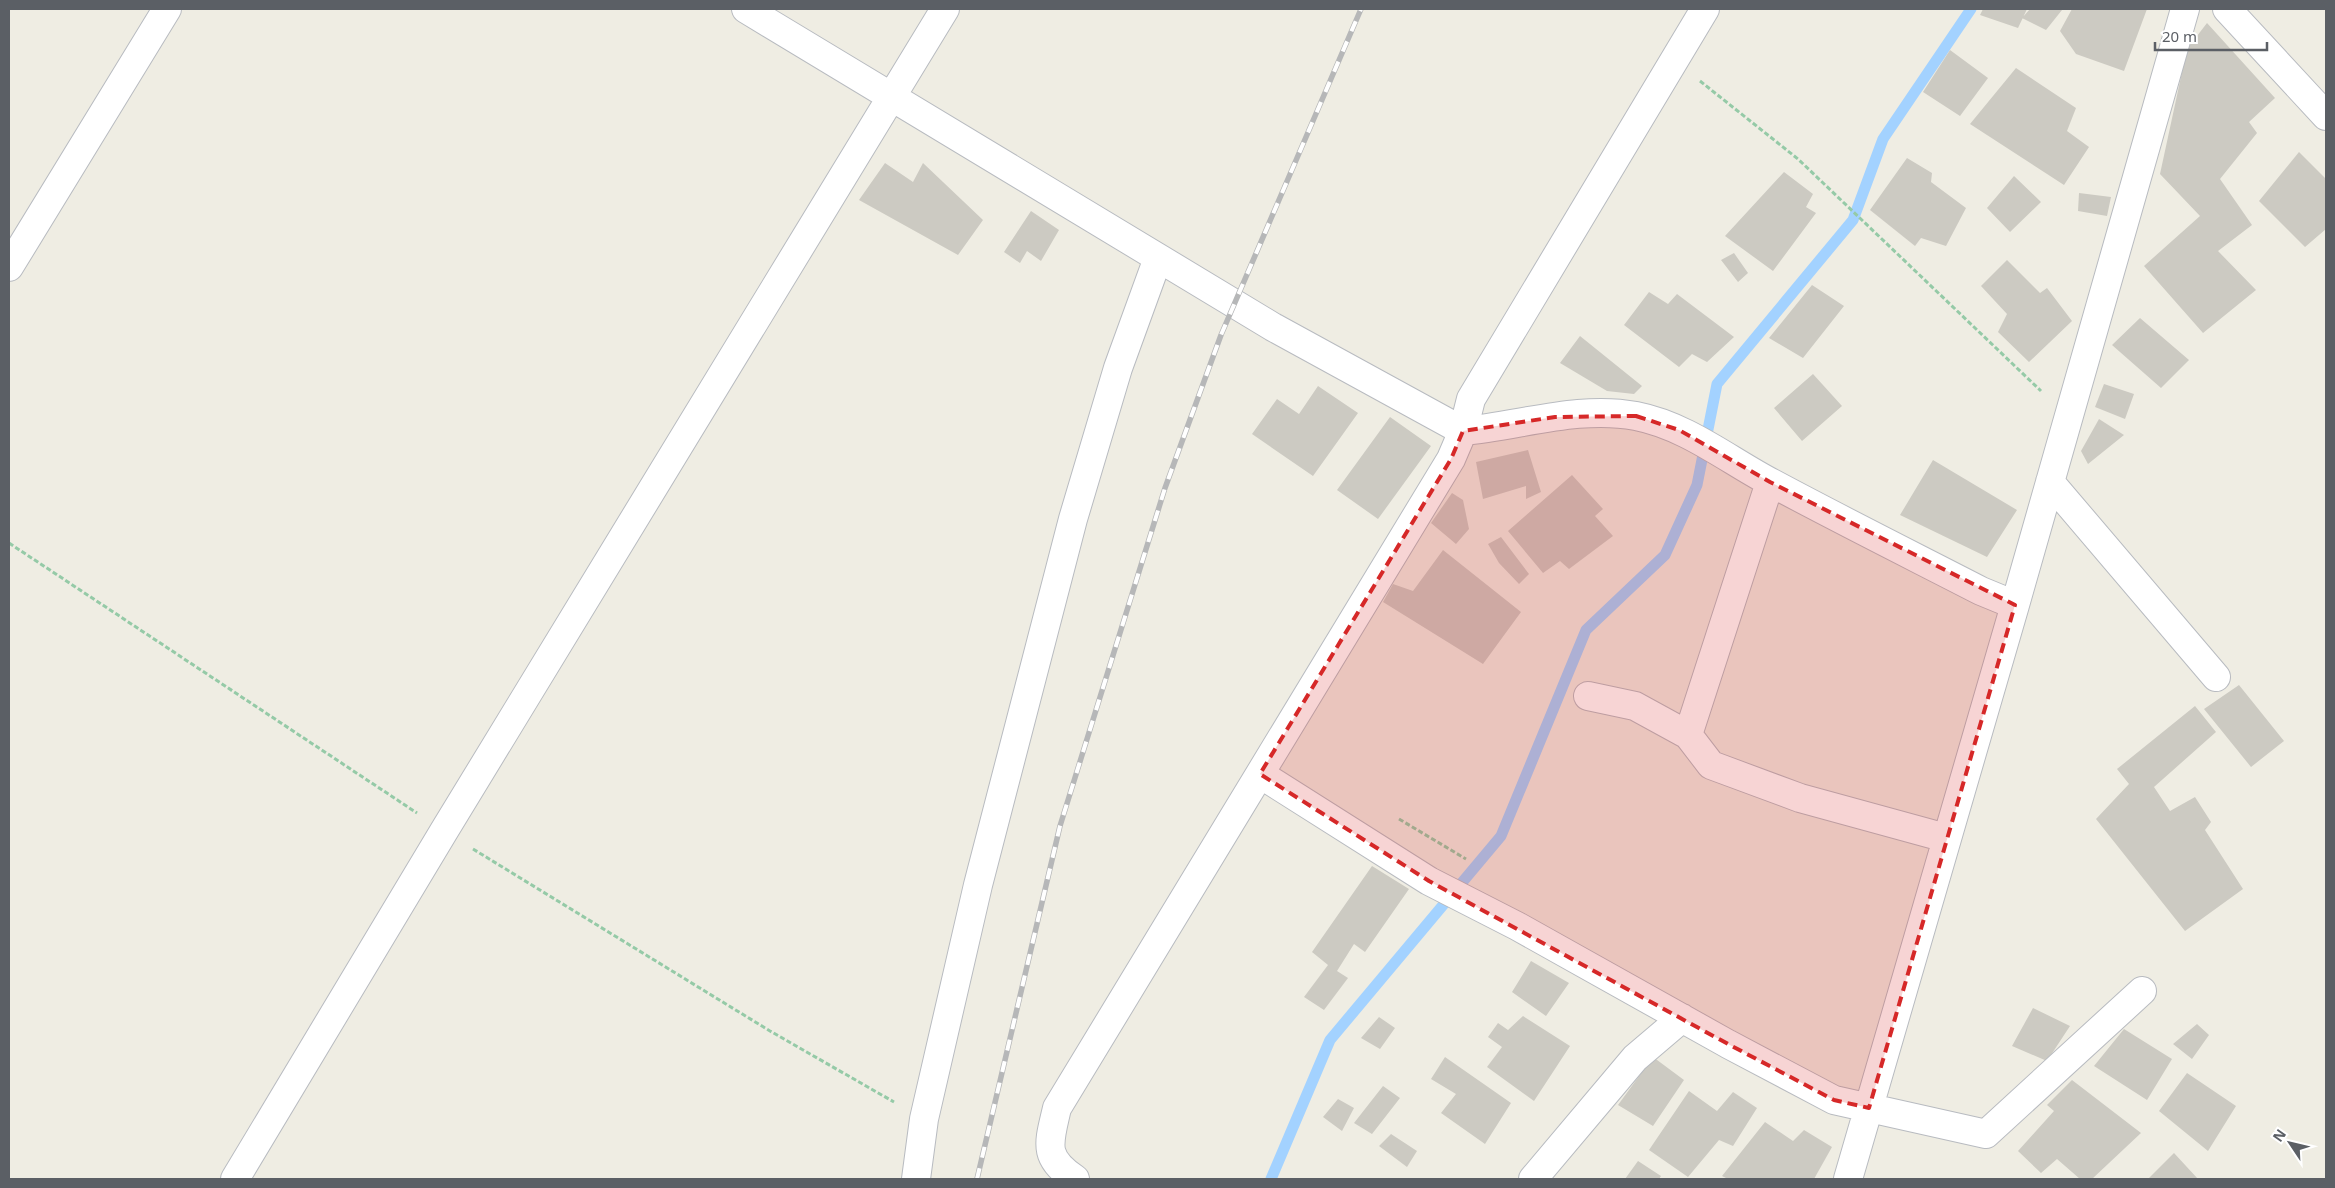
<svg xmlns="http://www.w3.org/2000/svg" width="2335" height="1188" font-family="'Noto Sans',sans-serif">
	<rect width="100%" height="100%" fill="#efede3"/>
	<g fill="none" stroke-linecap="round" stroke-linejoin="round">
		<!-- stream -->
		<path stroke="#a3d2ff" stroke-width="11" d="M 1271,1179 L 1330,1040 L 1501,836 L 1586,630 L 1665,555 L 1697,485 L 1717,384 L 1853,220 L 1883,139 L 1971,9"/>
	</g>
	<!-- building -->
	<path fill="#cccac2" d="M 1983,9 L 2027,9 L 2018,28 L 1980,15 Z
		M 2030,9 L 2060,9 L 2062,10 L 2046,30 L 2022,18 Z
		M 2072,9 L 2147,9 L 2124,71 L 2076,54 L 2060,31 Z
		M 2207,23 L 2275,98 L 2249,122 L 2257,133 L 2220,179 L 2252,225 L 2218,251 L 2256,290 L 2203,333 L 2144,266 L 2200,216 L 2160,174 L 2187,49 Z
		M 1950,50 L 1988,78 L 1960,116 L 1923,92 Z
		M 2016,68 L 2076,108 L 2067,131 L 2089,147 L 2064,185 L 1970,124 Z
		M 2299,152 L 2326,179 L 2326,229 L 2305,247 L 2259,201 Z
		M 1907,158 L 1932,173 L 1931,182 L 1966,208 L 1946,246 L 1921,238 L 1915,246 L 1870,210 Z
		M 885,163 L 913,182 L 923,163 L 983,220 L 958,255 L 859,200 Z
		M 1784,172 L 1813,194 L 1806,207 L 1816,213 L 1773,271 L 1725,236 Z
		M 2014,176 L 2041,202 L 2010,232 L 1987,208 Z
		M 2079,193 L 2111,197 L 2107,216 L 2078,211 Z
		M 1031,211 L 1059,230 L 1041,261 L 1027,251 L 1020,263 L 1004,252 Z
		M 1734,253 L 1748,273 L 1738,282 L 1721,260 Z
		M 2007,260 L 2040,293 L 2047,288 L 2072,321 L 2029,362 L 1998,332 L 2007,314 L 1981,286 Z
		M 1812,285 L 1844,306 L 1803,358 L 1769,338 Z
		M 1649,292 L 1668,304 L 1677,294 L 1734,337 L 1707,362 L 1692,354 L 1679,367 L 1624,325 Z
		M 2140,318 L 2189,360 L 2161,388 L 2112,345 Z
		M 1580,336 L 1642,386 L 1634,394 L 1607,391 L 1560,363 Z
		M 1813,374 L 1842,406 L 1802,441 L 1774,408 Z
		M 2104,384 L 2134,394 L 2125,419 L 2095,407 Z
		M 1318,386 L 1358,413 L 1313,476 L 1252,434 L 1277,399 L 1299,414 Z
		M 1390,417 L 1431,446 L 1378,519 L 1337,490 Z
		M 2099,419 L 2124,435 L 2088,464 L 2081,451 Z
		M 1528,450 L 1541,492 L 1526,499 L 1526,486 L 1483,499 L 1476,462 Z
		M 1933,460 L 2017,510 L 1987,557 L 1900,515 Z
		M 1572,475 L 1603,509 L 1595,516 L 1613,536 L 1569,569 L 1560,561 L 1543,573 L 1508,531 Z
		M 1452,493 L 1463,500 L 1469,529 L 1456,544 L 1431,523 Z
		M 1501,537 L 1529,574 L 1519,584 L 1499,563 L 1488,544 Z
		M 1443,550 L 1521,612 L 1483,664 L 1383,602 L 1393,584 L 1413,591 Z
		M 2239,685 L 2284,741 L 2251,767 L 2204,709 Z
		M 2195,706 L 2216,732 L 2154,787 L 2170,811 L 2195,797 L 2211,822 L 2205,830 L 2243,889 L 2185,931 L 2096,819 L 2129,784 L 2117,769 Z
		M 1372,866 L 1409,889 L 1365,952 L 1354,944 L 1337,971 L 1348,978 L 1324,1010 L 1304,997 L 1328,965 L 1312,952 Z
		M 1531,961 L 1569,983 L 1546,1016 L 1512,992 Z
		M 2033,1008 L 2070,1026 L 2047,1061 L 2012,1046 Z
		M 1523,1016 L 1570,1046 L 1534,1101 L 1487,1067 L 1502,1047 L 1488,1037 L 1498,1023 L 1508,1030 Z
		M 1379,1017 L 1395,1028 L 1380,1049 L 1361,1038 Z
		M 2197,1024 L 2209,1035 L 2192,1059 L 2173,1044 Z
		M 2124,1029 L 2172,1059 L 2147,1100 L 2094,1066 Z
		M 1445,1057 L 1511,1103 L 1485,1144 L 1441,1113 L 1456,1094 L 1431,1079 Z
		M 1653,1057 L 1684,1080 L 1653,1126 L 1618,1105 Z
		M 2187,1073 L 2236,1106 L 2208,1151 L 2159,1111 Z
		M 2072,1080 L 2141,1133 L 2092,1179 L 2080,1179 L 2057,1159 L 2041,1173 L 2018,1151 L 2054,1111 L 2047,1105 Z
		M 1383,1086 L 1400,1098 L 1372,1134 L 1354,1123 Z
		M 1689,1091 L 1717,1111 L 1733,1092 L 1757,1108 L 1733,1146 L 1719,1140 L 1688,1177 L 1649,1150 Z
		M 1338,1099 L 1354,1108 L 1342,1131 L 1323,1117 Z
		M 1765,1122 L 1793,1141 L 1804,1130 L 1832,1147 L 1814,1179 L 1728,1179 L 1722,1176 Z
		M 1391,1134 L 1417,1151 L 1407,1167 L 1379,1146 Z
		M 2174,1153 L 2198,1179 L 2148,1179 Z
		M 1638,1161 L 1661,1176 L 1659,1179 L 1625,1179 Z"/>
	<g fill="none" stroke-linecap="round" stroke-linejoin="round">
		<defs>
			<path id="minor" d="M 746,9 L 1273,327 L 1463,431 C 1520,426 1579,405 1636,416 C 1687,426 1728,460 1772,483 C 1841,520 1911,555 1981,591 L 2015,605
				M 2227,9 L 2326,116
				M 9,267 L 167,9
				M 2050,482 L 2216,677
				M 1588,696 L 1635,706 L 1688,735 L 1711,765 L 1800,798 L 1946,838
				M 1688,735 L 1770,482
				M 1260,774 L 1429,881 L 1517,926 L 1728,1044 L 1834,1100 L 1986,1134 L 2142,991
				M 235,1179 L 444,831 L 945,9
				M 916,1179 L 924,1119 L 978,885 L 1073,519 L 1118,368 L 1158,258
				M 1075,1179 C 1042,1157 1049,1143 1057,1108 L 1451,459 L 1463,431 L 1471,399 L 1705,9
				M 1533,1179 L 1635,1058 L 1682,1018
				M 1848,1179 L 2015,605 L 2185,9"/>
		</defs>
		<!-- minor casing -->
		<use href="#minor" stroke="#b8bbc0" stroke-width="30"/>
		<!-- path -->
		<path stroke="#95caa7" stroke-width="3" stroke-dasharray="5 2.5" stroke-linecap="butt" d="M 1700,81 L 1798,159 L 2041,391
			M 9,543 L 417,813
			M 1399,819 L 1466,859
			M 473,849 L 770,1031 L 894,1102"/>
		<!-- minor -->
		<use href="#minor" stroke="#fff" stroke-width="28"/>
		<defs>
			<path id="rail" d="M 977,1179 L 1060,826 L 1165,488 L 1221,335 L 1361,9"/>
		</defs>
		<!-- rail casing -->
		<use href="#rail" stroke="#b6b7b8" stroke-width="5.5"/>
		<!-- rail -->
		<use href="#rail" stroke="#fff" stroke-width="4" stroke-dasharray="11" stroke-linecap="butt"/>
	</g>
	<!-- marked area -->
	<path fill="#d62828" fill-opacity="0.2" stroke="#d62828" stroke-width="4" stroke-dasharray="10 6" stroke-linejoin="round" d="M 1636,416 L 1679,430 L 1770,482 L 2015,605 L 1869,1108 L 1834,1100 L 1728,1044 L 1429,881 L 1260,774 L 1451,459 L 1463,431 L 1555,417 Z"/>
	<!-- border -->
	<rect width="2335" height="1188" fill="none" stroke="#5b5f65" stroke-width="20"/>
	<!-- north arrow -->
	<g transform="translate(2290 1143) rotate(305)" stroke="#ffffff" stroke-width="4" paint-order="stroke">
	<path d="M0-4L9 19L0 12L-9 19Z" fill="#5b5f65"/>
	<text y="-8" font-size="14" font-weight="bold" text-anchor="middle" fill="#5b5f65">N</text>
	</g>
	<!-- scale -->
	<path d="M2155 42v8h112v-8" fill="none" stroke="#5b5f65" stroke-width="2.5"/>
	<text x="2162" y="42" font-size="15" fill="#5b5f65" stroke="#ffffff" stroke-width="4" paint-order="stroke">20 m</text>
</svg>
